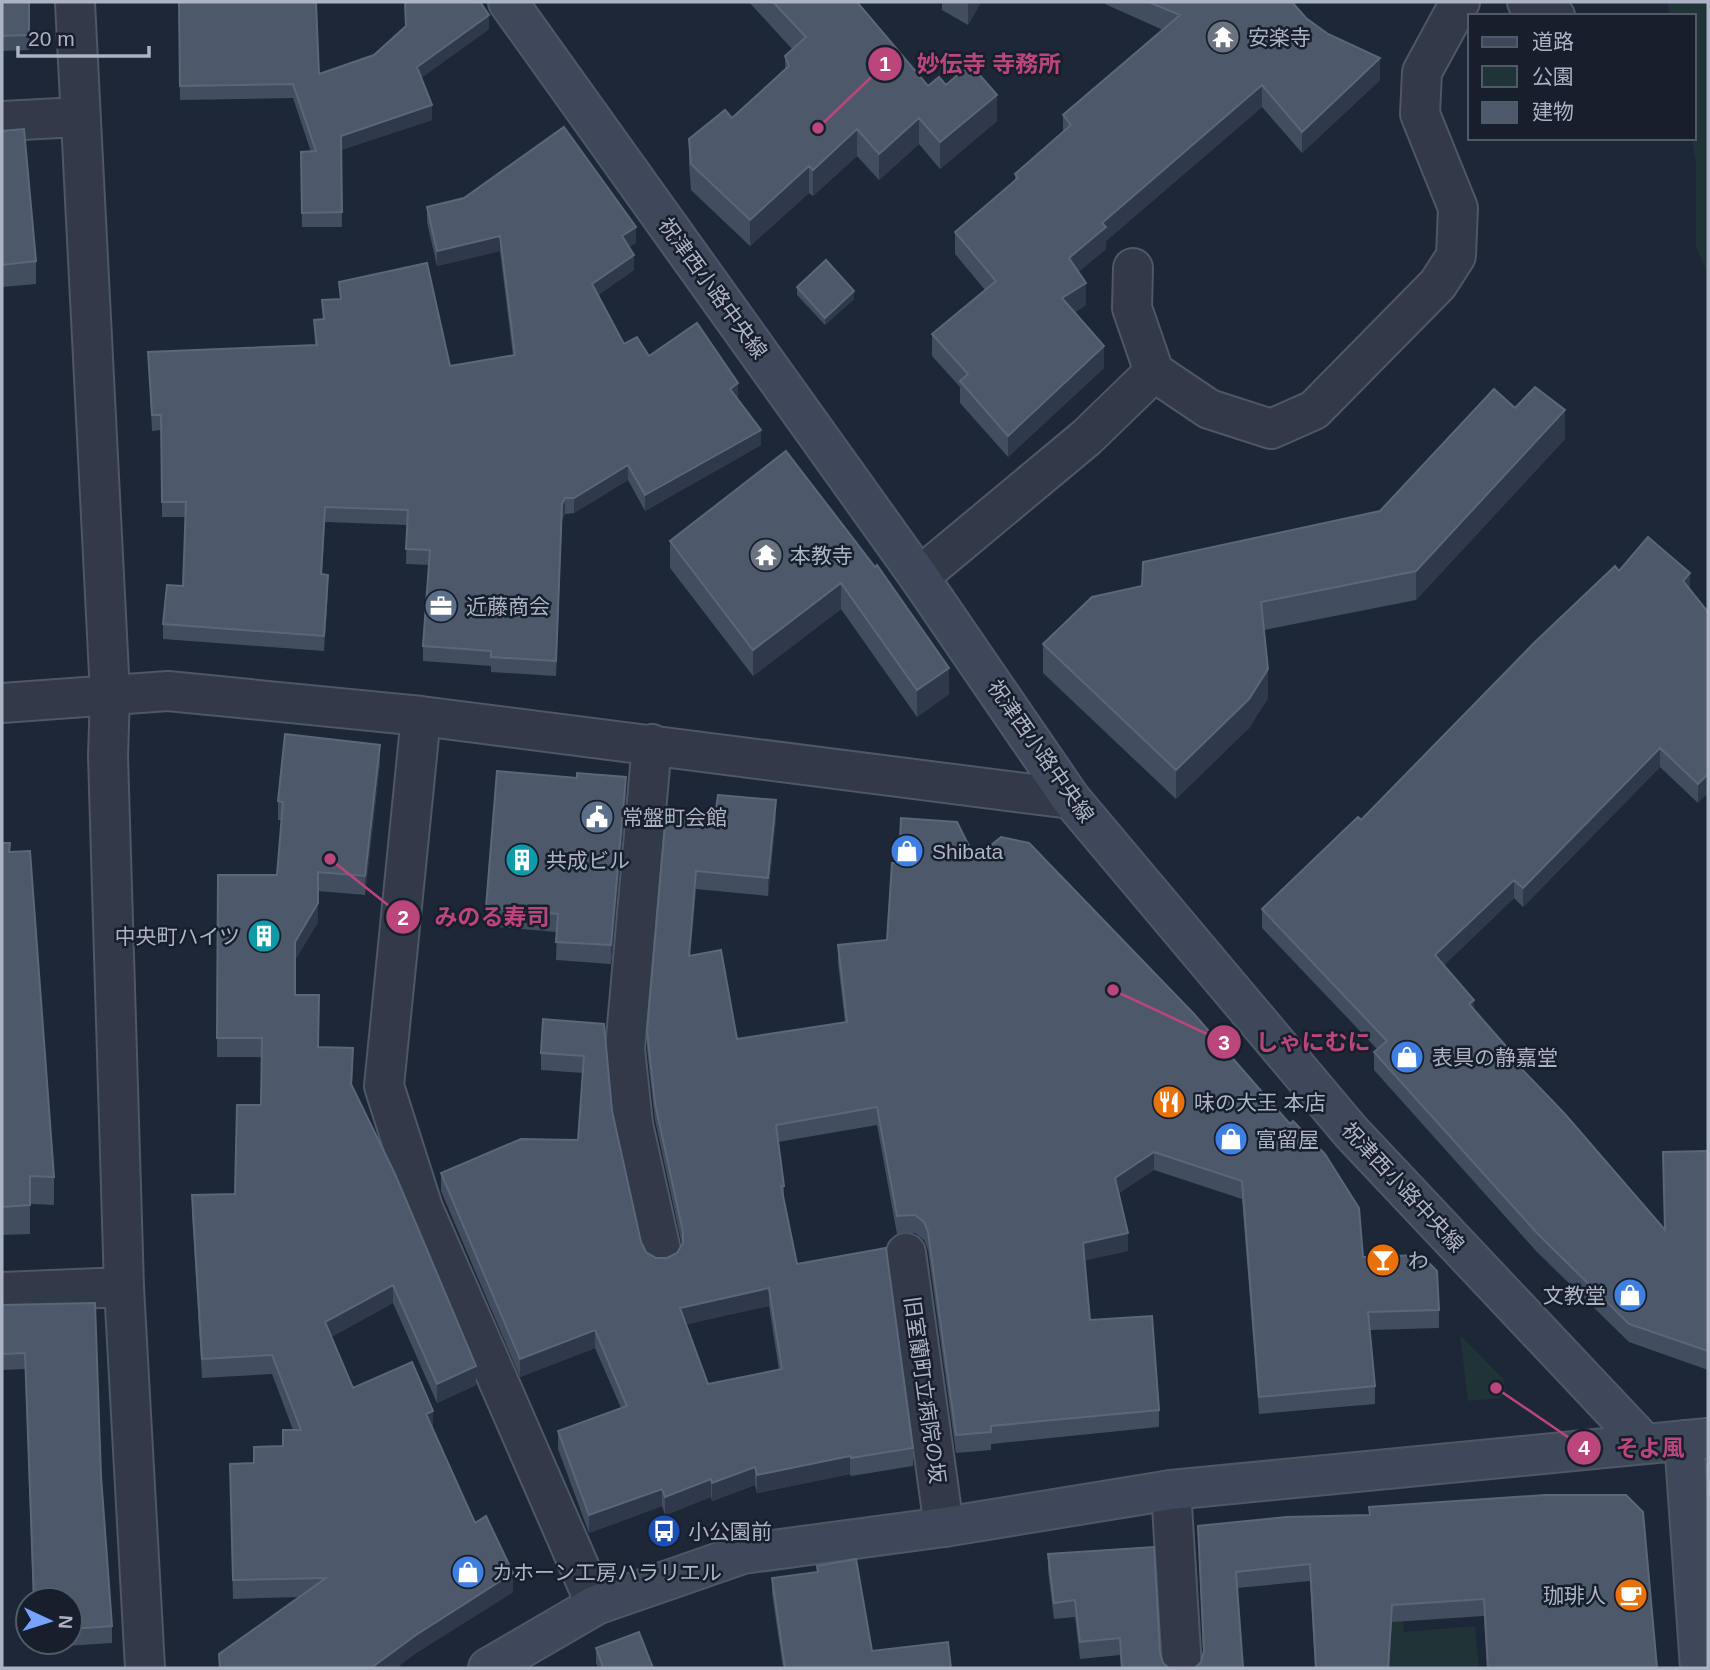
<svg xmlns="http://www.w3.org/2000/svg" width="1710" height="1670" font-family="Arial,'Noto Sans JP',sans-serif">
	<rect width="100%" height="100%" fill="#1e2737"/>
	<!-- green -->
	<path fill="#203438" d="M 1667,2 L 1708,2 L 1708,273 L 1696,247 L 1696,162 L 1692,138 L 1694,16 L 1670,16 Z
		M 1460,1335 L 1503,1379 L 1505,1392 L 1500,1398 L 1468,1401 Z
		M 1402,1610 L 1404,1632 L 1475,1626 L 1479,1668 L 1385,1668 L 1380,1612 Z"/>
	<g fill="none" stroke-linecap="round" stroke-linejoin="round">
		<defs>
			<path id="street" d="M 75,2 L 110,694 L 108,756 L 124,1287 L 145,1668
				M 1527,2 L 1555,16
				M 2,121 L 79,117
				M 1133,268 L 1132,308 L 1154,372
				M 919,577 L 1087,437 L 1154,372 L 1209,409 L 1271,429 L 1314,410 L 1438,284 L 1456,256 L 1458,208 L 1420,114 L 1422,72 L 1460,2
				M 2,703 L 168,691 L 421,716 L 1071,799
				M 421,716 L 384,1086 L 423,1208 L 596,1605
				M 652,744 L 625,1049 L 633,1124 L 662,1255
				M 906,1253 L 944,1527
				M 2,1292 L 124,1287
				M 1171,1490 L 1182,1668"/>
			<path id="secondary" d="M 508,2 L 919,577 L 1071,799 L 1351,1132 L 1644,1443
				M 1684,1440 L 1700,1668
				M 488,1668 L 596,1605 L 743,1554 L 944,1527 L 1171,1490 L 1708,1438"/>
		</defs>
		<!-- street casing -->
		<use href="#street" stroke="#4f5666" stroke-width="42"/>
		<!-- secondary casing -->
		<use href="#secondary" stroke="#4f5666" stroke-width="42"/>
		<!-- street -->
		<use href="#street" stroke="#323948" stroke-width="38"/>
		<!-- secondary -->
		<use href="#secondary" stroke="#3f485b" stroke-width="38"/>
	</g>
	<!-- wall -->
	<path fill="#424d60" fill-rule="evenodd" d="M 2,2 L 29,2 L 29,50 L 2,51 Z
		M 179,2 L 319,74 L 489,29 L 421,78 L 432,120 L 341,150 L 342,227 L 302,227 L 301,152 L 311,152 L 293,98 L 180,100 Z
		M 749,2 L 857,2 L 928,86 L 946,85 L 997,121 L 940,169 L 919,144 L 879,180 L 857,156 L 813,196 L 809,193 L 750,246 L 691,190 L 689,165 L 689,139 L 732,118 L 785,70 L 785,56 L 792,49 Z
		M 942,2 L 981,2 L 968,25 L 942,10 Z
		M 1105,2 L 1292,2 L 1306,18 L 1380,80 L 1302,153 L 1262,107 L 1106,241 L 1106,249 L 1078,272 L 1086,305 L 1075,312 L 1104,368 L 1008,457 L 960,403 L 960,387 L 932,356 L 932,334 L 985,290 L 955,254 L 955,232 L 1015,181 L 1015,174 L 1063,132 L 1063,115 L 1163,30 L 1105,4 Z
		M 2,131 L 36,261 L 36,284 L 2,287 Z
		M 427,207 L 636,243 L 629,247 L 634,270 L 598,295 L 624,344 L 738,398 L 737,399 L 761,445 L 645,511 L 628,480 L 574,513 L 565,514 L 562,520 L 556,676 L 491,672 L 491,666 L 423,661 L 423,646 L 429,565 L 406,564 L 407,525 L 325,522 L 322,575 L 328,590 L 324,651 L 163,639 L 163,624 L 183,586 L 185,517 L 162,517 L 161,430 L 152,431 L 148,352 L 315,345 L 314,320 L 323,319 L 322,300 L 340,299 L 339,282 L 450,366 L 513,356 L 500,251 L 437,266 L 427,222 Z
		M 797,287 L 854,299 L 825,325 L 797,295 Z
		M 1515,408 L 1565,439 L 1416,600 L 1264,630 L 1268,698 L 1249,728 L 1176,799 L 1043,673 L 1043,644 L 1380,511 Z
		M 786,451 L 949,694 L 917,717 L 841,609 L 753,676 L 670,568 L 670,541 Z
		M 1619,571 L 1690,590 L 1708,612 L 1698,803 L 1660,767 L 1523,907 L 1514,898 L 1444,965 L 1474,1010 L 1519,1067 L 1664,1229 L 1708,1151 L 1708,1370 L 1629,1342 L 1537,1252 L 1374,1070 L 1374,1052 L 1377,1049 L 1262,928 L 1262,909 L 1361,820 Z
		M 380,763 L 365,895 L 318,891 L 318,922 L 295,960 L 295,995 L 319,1047 L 353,1067 L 352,1085 L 476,1385 L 437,1403 L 393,1303 L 331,1337 L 353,1388 L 433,1429 L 475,1523 L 513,1592 L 416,1653 L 396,1668 L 219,1668 L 219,1654 L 299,1597 L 233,1599 L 230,1483 L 254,1463 L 283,1446 L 293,1430 L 272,1374 L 202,1378 L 192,1214 L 192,1195 L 235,1194 L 261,1105 L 262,1057 L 217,1057 L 218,875 L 277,875 L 282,820 L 278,820 L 278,801 Z
		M 577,778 L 626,795 L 611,964 L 556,960 L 557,932 L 486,926 L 486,907 Z
		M 666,813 L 715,817 L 776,818 L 768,896 L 696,889 L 690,956 L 737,1039 L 845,1022 L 838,963 L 838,945 L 887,940 L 899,863 L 975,858 L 1363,1257 L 1439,1310 L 1439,1328 L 1370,1330 L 1375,1386 L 1375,1404 L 1259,1414 L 1242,1199 L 1154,1170 L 1119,1193 L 1128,1251 L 1084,1260 L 1090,1320 L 1159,1410 L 1159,1427 L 991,1444 L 991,1450 L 956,1453 L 928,1250 L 924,1240 L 915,1233 L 897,1234 L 877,1125 L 778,1142 L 784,1186 L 784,1200 L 797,1264 L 913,1448 L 913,1466 L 851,1476 L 850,1474 L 757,1493 L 755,1485 L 712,1501 L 711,1497 L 665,1515 L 662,1506 L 589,1533 L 558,1449 L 558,1431 L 621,1408 L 595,1348 L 520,1377 L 441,1191 L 441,1173 L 578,1140 L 583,1073 L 541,1070 L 541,1053 L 604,1024 L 612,1111 L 641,1242 L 646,1252 L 656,1258 L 667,1258 L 677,1253 L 682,1245 L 655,1120 L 647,1049 L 647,1031 ZM 769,1306 L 779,1370 L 708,1384 L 686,1324 Z
		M 2,843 L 10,852 L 54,1177 L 54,1205 L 30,1204 L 30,1234 L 2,1235 Z
		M 2,1305 L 101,1476 L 112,1626 L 112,1643 L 35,1648 L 35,1642 L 70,1642 L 70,1600 L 33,1600 L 25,1369 L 2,1370 Z
		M 1286,1517 L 1657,1668 L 1487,1668 L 1484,1616 L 1392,1622 L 1389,1668 L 1315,1668 L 1310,1581 L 1237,1588 L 1201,1662 L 1203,1653 L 1198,1526 Z
		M 1048,1554 L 1160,1653 L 1163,1663 L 1169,1668 L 1121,1668 L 1120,1655 L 1080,1659 L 1075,1617 L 1054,1619 L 1048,1571 Z
		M 817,1566 L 872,1651 L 951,1668 L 783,1668 L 772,1593 L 772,1578 L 817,1572 Z
		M 596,1648 L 653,1668 L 598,1668 L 596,1663 Z"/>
	<!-- shaded-wall -->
	<path fill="#2f394b" d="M 968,2 L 981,2 L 968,25 Z
		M 489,15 L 489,29 L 417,81 L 417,67 Z
		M 1380,58 L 1380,80 L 1302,153 L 1302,132 Z
		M 1262,85 L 1262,107 L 1106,241 L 1106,249 L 1069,280 L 1069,258 L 1102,223 Z
		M 997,95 L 997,121 L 940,169 L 940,142 Z
		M 432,105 L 432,120 L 341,150 L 341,136 Z
		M 919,118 L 919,144 L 879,180 L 879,154 Z
		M 857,129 L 857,156 L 813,196 L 813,170 Z
		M 809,166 L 809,193 L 750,246 L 750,220 Z
		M 636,227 L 636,243 L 622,252 L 622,236 Z
		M 500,236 L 500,251 L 437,266 L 437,251 Z
		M 634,255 L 634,270 L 592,299 L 592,284 Z
		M 1086,283 L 1086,305 L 1062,320 L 1062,298 Z
		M 854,291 L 854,299 L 825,325 L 825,318 Z
		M 1104,346 L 1104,368 L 1008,457 L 1008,436 Z
		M 738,383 L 738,398 L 730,404 L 730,389 Z
		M 1565,410 L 1565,439 L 1416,600 L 1416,571 Z
		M 761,430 L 761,445 L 645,511 L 645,495 Z
		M 628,465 L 628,480 L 574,513 L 574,498 Z
		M 565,498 L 565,514 L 562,520 L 556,676 L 562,504 Z
		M 325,507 L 325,522 L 321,590 L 321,574 Z
		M 1690,573 L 1690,592 L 1683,581 Z
		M 328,575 L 328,590 L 324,651 L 324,636 Z
		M 841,583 L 841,609 L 753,676 L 753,650 Z
		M 949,668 L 949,694 L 917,717 L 917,690 Z
		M 1268,669 L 1268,698 L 1249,728 L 1176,799 L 1176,770 Z
		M 380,745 L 380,763 L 365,895 L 365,876 Z
		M 1660,748 L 1660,767 L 1523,907 L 1523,888 Z
		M 1708,774 L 1708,793 L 1698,803 L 1698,784 Z
		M 626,777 L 626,795 L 611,964 L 611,945 Z
		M 776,800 L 776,818 L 768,896 L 768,878 Z
		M 696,871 L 696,889 L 689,974 L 689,956 Z
		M 1514,880 L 1514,898 L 1435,974 L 1435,955 Z
		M 318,903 L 318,922 L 295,960 L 295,942 Z
		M 1474,1000 L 1474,1018 L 1469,1004 Z
		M 1154,1152 L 1154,1170 L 1115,1195 L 1115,1178 Z
		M 1128,1233 L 1128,1251 L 1083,1261 L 1083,1243 Z
		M 393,1285 L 393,1303 L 325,1340 L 325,1322 Z
		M 769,1288 L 769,1306 L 680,1326 L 680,1308 Z
		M 595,1330 L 595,1348 L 520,1377 L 520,1359 Z
		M 476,1366 L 476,1385 L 437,1403 L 437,1384 Z
		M 433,1411 L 433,1430 L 426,1414 Z
		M 850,1456 L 850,1474 L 757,1493 L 757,1475 Z
		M 755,1467 L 755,1485 L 712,1501 L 712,1483 Z
		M 711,1479 L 711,1497 L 665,1515 L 665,1497 Z
		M 662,1489 L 662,1506 L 589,1533 L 589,1515 Z
		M 513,1573 L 513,1592 L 416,1653 L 396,1668 L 371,1668 L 416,1635 Z
		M 1392,1605 L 1389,1668 L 1388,1668 Z"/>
	<!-- building -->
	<path fill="#4d586b" stroke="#5c6679" stroke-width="2" fill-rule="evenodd" d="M 2,2 L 29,2 L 29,35 L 2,36 Z
		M 179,2 L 316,2 L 319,74 L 374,55 L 406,26 L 405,2 L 480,2 L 489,15 L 417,67 L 432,105 L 341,136 L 342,212 L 302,213 L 301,152 L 316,151 L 293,84 L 180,86 Z
		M 773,2 L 857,2 L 928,86 L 939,77 L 946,85 L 970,64 L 997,95 L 940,142 L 919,118 L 879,154 L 857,129 L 813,170 L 809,166 L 750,220 L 691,164 L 689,139 L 725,110 L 732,118 L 789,66 L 785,56 L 806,37 Z
		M 1149,2 L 1292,2 L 1306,18 L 1328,34 L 1380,58 L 1302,132 L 1262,85 L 1102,223 L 1106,227 L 1069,258 L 1086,283 L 1062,298 L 1104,346 L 1008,436 L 960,381 L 968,374 L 932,334 L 996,281 L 955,232 L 1018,178 L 1015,174 L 1071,125 L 1063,115 L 1180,15 Z
		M 564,127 L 636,227 L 622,236 L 634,255 L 592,284 L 624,344 L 637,337 L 649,356 L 697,323 L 738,383 L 730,389 L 761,430 L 645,495 L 628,465 L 574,498 L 565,498 L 562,504 L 556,661 L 491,657 L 491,651 L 423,646 L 430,550 L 406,549 L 408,510 L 325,507 L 321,574 L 328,575 L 324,636 L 163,624 L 167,585 L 183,586 L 186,502 L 162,502 L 161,415 L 152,415 L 148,352 L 317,345 L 314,320 L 324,319 L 322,300 L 341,299 L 339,282 L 427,263 L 450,366 L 515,355 L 500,236 L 437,251 L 427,207 L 464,198 Z
		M 24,129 L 36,261 L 2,265 L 2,131 Z
		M 826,260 L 854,291 L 825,318 L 797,287 Z
		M 1535,387 L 1565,410 L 1416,571 L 1261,602 L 1268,669 L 1249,699 L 1176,770 L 1043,644 L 1092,597 L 1142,586 L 1143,562 L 1380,511 L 1494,389 L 1515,408 Z
		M 786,451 L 875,567 L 877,565 L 949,668 L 917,690 L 841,583 L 753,650 L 670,541 Z
		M 1648,537 L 1690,573 L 1683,581 L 1708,612 L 1708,774 L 1698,784 L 1660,748 L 1523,888 L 1514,880 L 1435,955 L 1474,1000 L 1469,1004 L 1519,1061 L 1516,1063 L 1564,1113 L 1665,1230 L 1663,1152 L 1708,1151 L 1708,1351 L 1629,1324 L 1537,1233 L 1374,1052 L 1387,1041 L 1262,909 L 1358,817 L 1361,820 L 1535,642 L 1615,566 L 1619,571 Z
		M 285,734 L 380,745 L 365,876 L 318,872 L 318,903 L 295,942 L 295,995 L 319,995 L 318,1047 L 353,1048 L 351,1084 L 395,1174 L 476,1366 L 437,1384 L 393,1285 L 325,1322 L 353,1388 L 412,1362 L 433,1411 L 426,1414 L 475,1523 L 486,1516 L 513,1573 L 416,1635 L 371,1668 L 220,1668 L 219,1654 L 326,1578 L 233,1580 L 230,1464 L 254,1463 L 254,1447 L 283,1446 L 283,1430 L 301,1430 L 272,1355 L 202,1359 L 192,1195 L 235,1194 L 237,1105 L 261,1105 L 262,1038 L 217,1038 L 218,875 L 277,875 L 283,802 L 278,801 Z
		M 497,771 L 577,778 L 577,773 L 626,777 L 611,945 L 556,942 L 558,914 L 486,907 Z
		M 718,795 L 776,800 L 768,878 L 696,871 L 689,956 L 721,950 L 737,1039 L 847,1022 L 838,945 L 887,940 L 892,863 L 899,863 L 901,818 L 957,822 L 975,858 L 1001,837 L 1029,843 L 1194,1014 L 1290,1124 L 1293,1121 L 1325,1154 L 1359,1208 L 1363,1257 L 1421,1255 L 1437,1271 L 1439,1310 L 1368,1312 L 1375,1386 L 1259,1397 L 1242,1181 L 1154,1152 L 1115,1178 L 1128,1233 L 1083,1243 L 1090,1320 L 1152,1316 L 1159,1410 L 991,1426 L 991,1432 L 956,1435 L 928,1232 L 924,1222 L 915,1215 L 897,1216 L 877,1107 L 776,1125 L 784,1186 L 781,1186 L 797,1264 L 886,1248 L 913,1448 L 851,1458 L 850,1456 L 757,1475 L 755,1467 L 712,1483 L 711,1479 L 665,1497 L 662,1489 L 589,1515 L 558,1431 L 627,1406 L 595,1330 L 520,1359 L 441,1173 L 521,1139 L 578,1140 L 584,1056 L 541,1053 L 543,1019 L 604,1024 L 612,1111 L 641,1242 L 646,1252 L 656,1258 L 667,1258 L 677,1253 L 683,1243 L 683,1232 L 655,1103 L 647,1031 L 666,813 L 715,817 ZM 769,1288 L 782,1369 L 708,1384 L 680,1308 Z
		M 2,843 L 10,843 L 9,852 L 30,851 L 54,1177 L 30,1176 L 30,1205 L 2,1207 Z
		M 95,1303 L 101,1476 L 112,1626 L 70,1629 L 70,1600 L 34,1600 L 25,1353 L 2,1354 L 2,1305 Z
		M 1545,1495 L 1626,1495 L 1643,1512 L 1657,1668 L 1488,1668 L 1484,1599 L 1392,1605 L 1388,1668 L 1316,1668 L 1310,1564 L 1236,1572 L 1243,1668 L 1195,1668 L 1201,1662 L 1204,1651 L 1198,1526 L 1286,1517 L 1370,1515 L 1369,1507 Z
		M 1154,1547 L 1160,1653 L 1163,1663 L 1169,1668 L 1122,1668 L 1120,1638 L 1080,1642 L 1075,1600 L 1054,1603 L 1048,1554 Z
		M 856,1559 L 872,1651 L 948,1642 L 951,1668 L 785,1668 L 772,1578 L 818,1572 L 817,1566 Z
		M 639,1632 L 653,1668 L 601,1668 L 603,1667 L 596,1648 Z"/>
	<!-- icons -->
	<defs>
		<symbol id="temple-disc" viewBox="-11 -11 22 22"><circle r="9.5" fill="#6b7280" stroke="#171e2c"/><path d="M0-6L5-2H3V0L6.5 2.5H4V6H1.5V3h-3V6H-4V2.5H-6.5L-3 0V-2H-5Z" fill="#fff"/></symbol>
		<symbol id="office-disc" viewBox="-11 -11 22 22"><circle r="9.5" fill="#5c6f8a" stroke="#171e2c"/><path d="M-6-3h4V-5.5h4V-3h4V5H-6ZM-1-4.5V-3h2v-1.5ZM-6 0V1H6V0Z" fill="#fff"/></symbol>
		<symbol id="civic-disc" viewBox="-11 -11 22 22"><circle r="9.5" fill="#5c6f8a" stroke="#171e2c"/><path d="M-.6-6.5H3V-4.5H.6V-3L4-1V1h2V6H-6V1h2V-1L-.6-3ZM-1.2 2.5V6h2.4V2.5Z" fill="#fff"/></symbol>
		<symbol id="shop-disc" viewBox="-11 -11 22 22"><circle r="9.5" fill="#3f7fe0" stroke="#171e2c"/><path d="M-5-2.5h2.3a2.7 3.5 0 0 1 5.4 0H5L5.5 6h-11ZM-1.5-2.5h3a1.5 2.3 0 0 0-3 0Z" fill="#fff"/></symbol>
		<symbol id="building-disc" viewBox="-11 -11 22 22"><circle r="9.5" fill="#0f9aa8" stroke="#171e2c"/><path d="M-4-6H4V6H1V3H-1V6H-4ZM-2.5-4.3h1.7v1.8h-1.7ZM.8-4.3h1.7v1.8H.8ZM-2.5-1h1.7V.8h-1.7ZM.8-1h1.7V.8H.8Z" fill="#fff"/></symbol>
		<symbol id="restaurant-disc" viewBox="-11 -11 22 22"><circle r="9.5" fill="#e8710a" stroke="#171e2c"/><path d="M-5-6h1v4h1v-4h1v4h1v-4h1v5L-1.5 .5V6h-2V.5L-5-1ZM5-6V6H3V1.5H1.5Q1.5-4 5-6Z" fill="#fff"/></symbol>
		<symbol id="bar-disc" viewBox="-11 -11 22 22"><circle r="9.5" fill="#e8710a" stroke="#171e2c"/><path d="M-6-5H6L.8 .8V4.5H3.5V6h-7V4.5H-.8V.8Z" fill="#fff"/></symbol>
		<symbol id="bus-disc" viewBox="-11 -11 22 22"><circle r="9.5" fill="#1a4fb4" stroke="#171e2c"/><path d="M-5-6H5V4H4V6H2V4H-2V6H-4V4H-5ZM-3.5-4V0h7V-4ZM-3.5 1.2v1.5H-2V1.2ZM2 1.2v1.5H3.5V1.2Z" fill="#fff"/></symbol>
		<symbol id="cafe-disc" viewBox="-11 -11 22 22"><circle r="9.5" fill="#e8710a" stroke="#171e2c"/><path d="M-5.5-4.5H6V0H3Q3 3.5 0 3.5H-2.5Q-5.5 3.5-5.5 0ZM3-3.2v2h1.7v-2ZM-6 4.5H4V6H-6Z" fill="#fff"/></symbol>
	</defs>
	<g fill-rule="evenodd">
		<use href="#temple-disc" x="1204" y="18" width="38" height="38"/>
		<use href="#temple-disc" x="747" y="536" width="38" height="38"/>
		<use href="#office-disc" x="422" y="587" width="38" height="38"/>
		<use href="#civic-disc" x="578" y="798" width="38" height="38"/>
		<use href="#shop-disc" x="888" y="832" width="38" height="38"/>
		<use href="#building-disc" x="503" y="841" width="38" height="38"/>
		<use href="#building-disc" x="245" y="917" width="38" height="38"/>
		<use href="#shop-disc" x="1388" y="1038" width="38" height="38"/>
		<use href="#restaurant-disc" x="1150" y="1083" width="38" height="38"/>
		<use href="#shop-disc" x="1212" y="1120" width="38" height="38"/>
		<use href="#bar-disc" x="1364" y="1241" width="38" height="38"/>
		<use href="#shop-disc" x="1611" y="1276" width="38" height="38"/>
		<use href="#bus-disc" x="645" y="1512" width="38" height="38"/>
		<use href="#shop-disc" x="449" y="1553" width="38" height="38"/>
		<use href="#cafe-disc" x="1612" y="1576" width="38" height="38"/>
	</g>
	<g text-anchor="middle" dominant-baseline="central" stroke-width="5" stroke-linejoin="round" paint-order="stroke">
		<!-- poi labels -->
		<g font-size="21" fill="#abb3c5" stroke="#171e2c" text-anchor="start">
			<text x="1248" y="37">安楽寺</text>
			<text x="790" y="555">本教寺</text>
			<text x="466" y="606">近藤商会</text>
			<text x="622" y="817">常盤町会館</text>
			<text x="932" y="851">Shibata</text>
			<text x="546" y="860">共成ビル</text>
			<text x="240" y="936" text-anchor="end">中央町ハイツ</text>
			<text x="1432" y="1057">表具の静嘉堂</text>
			<text x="1194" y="1102">味の大王 本店</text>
			<text x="1256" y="1139">富留屋</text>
			<text x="1408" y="1260">わ</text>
			<text x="1606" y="1295" text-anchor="end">文教堂</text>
			<text x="688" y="1531">小公園前</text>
			<text x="492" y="1572">カホーン工房ハラリエル</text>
			<text x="1606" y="1595" text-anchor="end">珈琲人</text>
		</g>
		<!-- street labels -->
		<g font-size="21" fill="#abb3c5" stroke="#171e2c">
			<text transform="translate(713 288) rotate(54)">祝津西小路中央線</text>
			<text transform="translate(1041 751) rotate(55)">祝津西小路中央線</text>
			<text transform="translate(1403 1187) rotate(47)">祝津西小路中央線</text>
			<text transform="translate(925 1390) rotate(82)">旧室蘭町立病院の坂</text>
		</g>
	</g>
	<!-- callouts -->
	<path fill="none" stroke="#bb467b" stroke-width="2.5" d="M818 128L885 64M330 859L403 917M1113 990L1224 1042M1496 1388L1584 1448"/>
	<g fill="#bb467b" stroke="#171e2c" stroke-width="2.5">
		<circle cx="818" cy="128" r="7"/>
		<circle cx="330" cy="859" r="7"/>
		<circle cx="1113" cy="990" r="7"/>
		<circle cx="1496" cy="1388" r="7"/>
		<circle cx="885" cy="64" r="18"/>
		<circle cx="403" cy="917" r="18"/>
		<circle cx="1224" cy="1042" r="18"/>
		<circle cx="1584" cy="1448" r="18"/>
	</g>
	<g font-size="21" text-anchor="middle" font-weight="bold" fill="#fff">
		<text x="885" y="71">1</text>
		<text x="403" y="925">2</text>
		<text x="1224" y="1050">3</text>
		<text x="1584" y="1455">4</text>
	</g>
	<g font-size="23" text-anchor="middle" font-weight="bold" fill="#bb467b" stroke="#171e2c" stroke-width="5" stroke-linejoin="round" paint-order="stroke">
		<text x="989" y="72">妙伝寺 寺務所</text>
		<text x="492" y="925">みのる寿司</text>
		<text x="1313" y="1050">しゃにむに</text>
		<text x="1650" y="1456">そよ風</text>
	</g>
	<!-- border -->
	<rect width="1710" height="1670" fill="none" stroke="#abb3c5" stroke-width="7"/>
	<!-- legend -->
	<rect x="1468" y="14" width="228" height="126" fill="#171e2c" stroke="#525a69" stroke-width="2"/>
	<rect x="1482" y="37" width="35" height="10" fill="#3f485b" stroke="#525a69" stroke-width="2"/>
	<text x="1532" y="49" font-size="21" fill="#abb3c5">道路</text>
	<rect x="1482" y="66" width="35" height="21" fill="#203438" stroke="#525a69" stroke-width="2"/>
	<text x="1532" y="84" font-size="21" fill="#abb3c5">公園</text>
	<rect x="1482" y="102" width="35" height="21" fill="#4d586b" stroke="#525a69" stroke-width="2"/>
	<text x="1532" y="119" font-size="21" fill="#abb3c5">建物</text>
	<!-- north arrow -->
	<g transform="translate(49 1621) rotate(94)"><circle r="33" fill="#171e2c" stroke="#525a69" stroke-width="2"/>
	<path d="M0-5L12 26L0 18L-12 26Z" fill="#77a2fe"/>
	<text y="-10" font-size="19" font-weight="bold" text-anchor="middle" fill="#abb3c5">N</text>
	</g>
	<!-- scale -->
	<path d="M18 46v10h131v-10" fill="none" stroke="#abb3c5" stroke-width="3.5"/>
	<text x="28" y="46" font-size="21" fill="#abb3c5" stroke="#171e2c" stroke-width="5" paint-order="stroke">20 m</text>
</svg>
